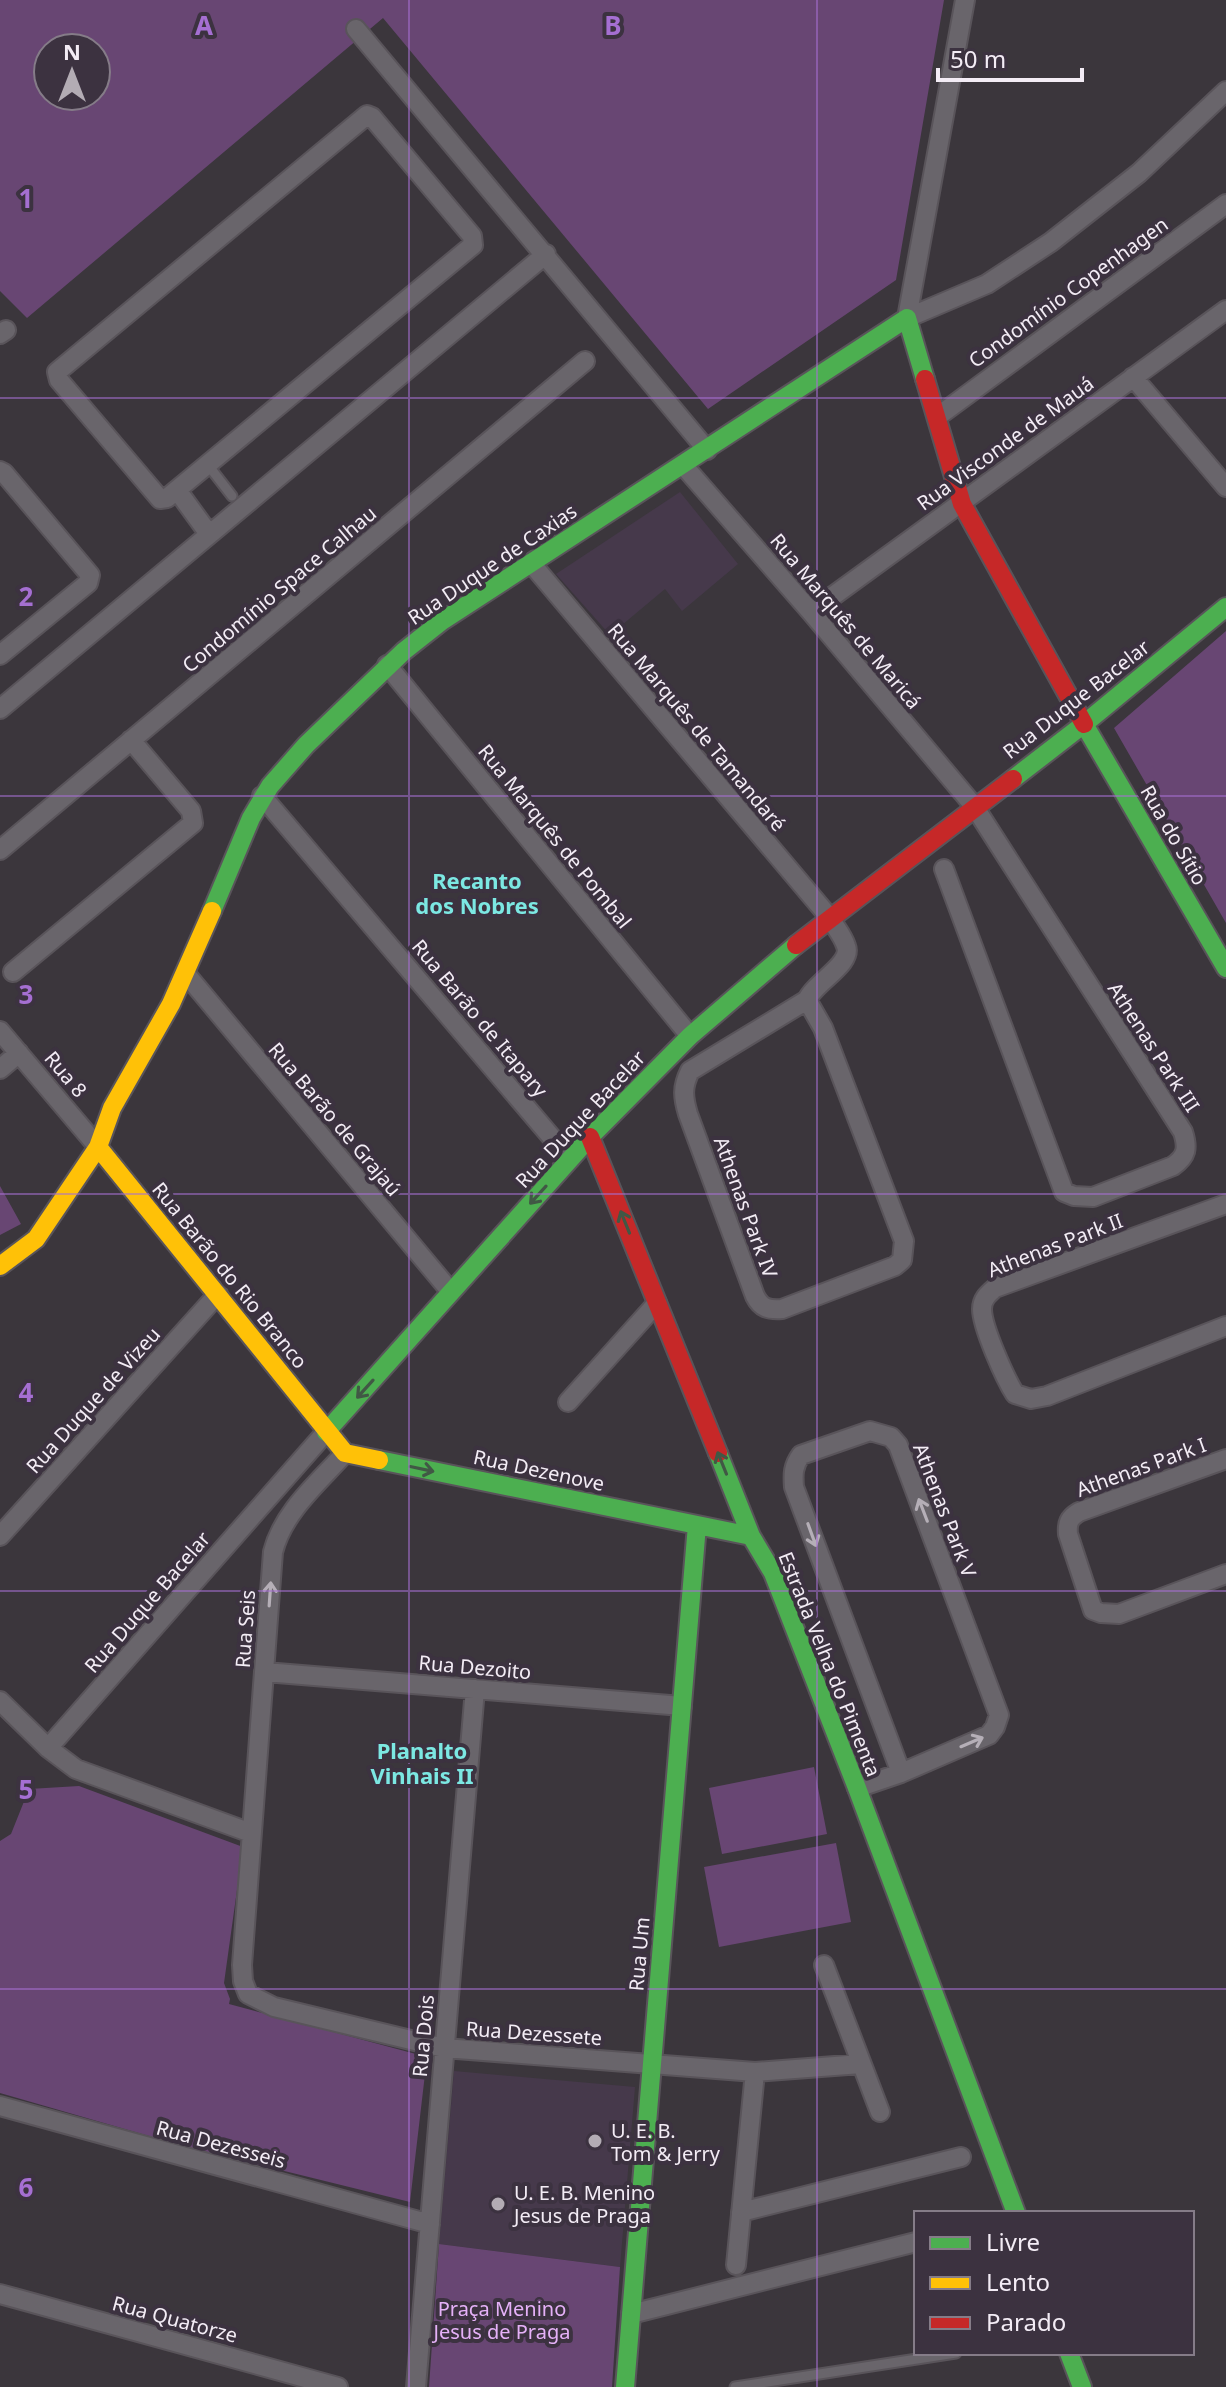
<svg xmlns="http://www.w3.org/2000/svg" width="1226" height="2387" font-family="'Noto Sans',sans-serif">
	<rect width="100%" height="100%" fill="#3b363c"/>
	<!-- built -->
	<path fill="#46394b" d="M 680,492 L 738,564 L 682,611 L 665,589 L 610,635 L 556,574 Z
		M 454,2071 L 635,2087 L 620,2267 L 439,2244 Z"/>
	<!-- green -->
	<path fill="#684673" fill-rule="evenodd" d="M 0,0 L 944,0 L 896,280 L 708,409 L 383,18 L 27,318 L 0,291 ZM 48,48 L 96,48 L 96,96 L 48,96 Z
		M 1226,631 L 1226,923 L 1114,728 Z
		M 0,1186 L 21,1224 L 0,1235 Z
		M 814,1767 L 827,1834 L 722,1854 L 709,1788 Z
		M 79,1786 L 243,1847 L 224,1983 L 230,1999 L 229,2004 L 427,2057 L 410,2202 L 187,2147 L 0,2093 L 0,1841 L 11,1834 L 29,1789 Z
		M 836,1843 L 851,1922 L 719,1947 L 704,1867 Z
		M 439,2244 L 620,2267 L 612,2387 L 429,2387 Z"/>
	<g fill="none" stroke-linecap="round" stroke-linejoin="round">
		<defs>
			<path id="lane" d="M 208,465 L 232,496
				M 735,2387 L 956,2353"/>
			<path id="street" d="M 356,29 L 707,450
				M 367,115 L 372,117 L 472,236 L 473,245 L 167,498 L 160,499 L 59,380 L 57,372 Z
				M 907,318 L 987,284 L 1051,242 L 1139,173 L 1226,91
				M 907,318 L 965,0
				M 0,334 L 6,330
				M 1133,377 L 1226,487
				M 937,417 L 1226,204
				M 683,465 L 811,612 L 974,806 L 1183,1132 C 1188,1148 1187,1156 1173,1166 L 1093,1197 L 1074,1196 L 1064,1192 L 944,869
				M 0,471 L 4,473 L 90,575 L 88,583 L 0,655
				M 177,490 L 209,534
				M 531,563 L 830,918 C 835,927 843,936 846,946 C 853,964 815,982 807,1000
				M 811,612 L 1226,310
				M 387,665 L 690,1036
				M 0,709 L 546,254
				M 262,796 L 570,1159
				M 0,850 L 585,361
				M 13,972 L 193,823 L 191,811 L 131,740
				M 186,974 L 451,1292
				M 807,1000 L 823,1028 L 904,1241 L 902,1260 L 895,1266 L 782,1309 C 768,1310 761,1308 755,1296 L 688,1114 C 683,1097 682,1087 690,1071 Z
				M 0,1031 L 98,1147
				M 0,1069 L 19,1053
				M 1226,1204 L 995,1288 C 988,1294 982,1299 982,1309 C 982,1327 1005,1378 1015,1394 L 1031,1399 L 1047,1396 L 1226,1326
				M 568,1402 L 657,1303
				M 345,1453 C 318,1483 283,1512 273,1552 L 242,1965 L 243,1981 L 248,1994 L 274,2007 L 444,2048 L 755,2072 L 861,2064
				M 1226,1459 L 1079,1512 C 1069,1518 1067,1523 1068,1534 L 1093,1610 L 1101,1613 L 1119,1614 L 1226,1574
				M 0,1536 L 218,1294
				M 265,1672 L 682,1706
				M 0,1701 L 48,1748 L 76,1769 L 251,1833
				M 48,1748 L 326,1432
				M 857,1788 L 901,1773 L 989,1735 L 995,1727 L 999,1715 L 898,1445 L 891,1437 L 870,1431 L 801,1455 C 793,1466 793,1474 794,1487 L 901,1773
				M 824,1965 L 880,2112
				M 0,2106 L 430,2224
				M 741,2212 L 961,2157
				M 736,2265 L 755,2072
				M 0,2294 L 338,2387
				M 631,2314 L 916,2242
				M 416,2387 L 475,1689"/>
			<path id="fast" d="M 1084,724 L 1226,968
				M 1013,779 L 1084,724 L 1226,607
				M 212,911 L 251,818 L 270,786 L 306,745 L 404,651 L 442,621 L 907,318 L 925,379
				M 326,1432 L 590,1137 L 690,1036 L 796,945
				M 718,1453 L 751,1536 L 773,1573 L 857,1788 L 1016,2213
				M 379,1460 L 751,1536
				M 1069,2353 L 1082,2387
				M 625,2387 L 697,1525"/>
			<path id="slow" d="M 98,1147 L 345,1453 L 379,1460
				M 0,1266 L 36,1239 L 98,1147 L 112,1108 L 171,1004 L 212,911"/>
			<path id="jam" d="M 925,379 L 962,504 L 1084,724
				M 796,945 L 1013,779
				M 590,1137 L 718,1453"/>
		</defs>
		<!-- lane casing -->
		<use href="#lane" stroke="#59545a" stroke-width="13"/>
		<!-- street casing -->
		<use href="#street" stroke="#59545a" stroke-width="22"/>
		<!-- fast casing -->
		<use href="#fast" stroke="#59545a" stroke-width="22"/>
		<!-- slow casing -->
		<use href="#slow" stroke="#59545a" stroke-width="22"/>
		<!-- jam casing -->
		<use href="#jam" stroke="#59545a" stroke-width="22"/>
		<!-- lane -->
		<use href="#lane" stroke="#69656b" stroke-width="9"/>
		<!-- street -->
		<use href="#street" stroke="#69656b" stroke-width="18"/>
		<!-- fast -->
		<use href="#fast" stroke="#4caf50" stroke-width="18"/>
		<!-- slow -->
		<use href="#slow" stroke="#ffc107" stroke-width="18"/>
		<!-- jam -->
		<use href="#jam" stroke="#c62828" stroke-width="18"/>
	</g>
	<!-- one-way arrows -->
	<defs><path id="oneway-shaft" d="M-6 0H5M1.5-3L5.5 0L1.5 3" fill="none" stroke-width="1.6" stroke-linecap="round" stroke-linejoin="round" transform="scale(2)"/></defs>
	<g stroke="#415845">
		<use href="#oneway-shaft" transform="translate(538 1195) rotate(132)"/>
		<use href="#oneway-shaft" transform="translate(625 1222) rotate(-112)"/>
		<use href="#oneway-shaft" transform="translate(365 1389) rotate(132)"/>
		<use href="#oneway-shaft" transform="translate(722 1463) rotate(-112)"/>
		<use href="#oneway-shaft" transform="translate(422 1469) rotate(12)"/>
	</g>
	<g stroke="#b5afb7">
		<use href="#oneway-shaft" transform="translate(923 1510) rotate(-111)"/>
		<use href="#oneway-shaft" transform="translate(812 1535) rotate(70)"/>
		<use href="#oneway-shaft" transform="translate(270 1594) rotate(-86)"/>
		<use href="#oneway-shaft" transform="translate(972 1742) rotate(-23)"/>
	</g>
	<!-- grid -->
	<path fill="none" stroke="#a56fd2" stroke-width="2" stroke-opacity="0.55" d="M 409,0 L 409,2387M 817,0 L 817,2387M 0,398 L 1226,398M 0,796 L 1226,796M 0,1194 L 1226,1194M 0,1591 L 1226,1591M 0,1989 L 1226,1989"/>
	<!-- markers -->
	<g fill="#b3acb4" stroke="#3c3240" stroke-width="3">
		<circle cx="595" cy="2141" r="8"/>
		<circle cx="498" cy="2204" r="8"/>
	</g>
	<g text-anchor="middle" dominant-baseline="central" stroke-width="8" stroke-linejoin="round" paint-order="stroke">
		<!-- street labels -->
		<g font-size="20" fill="#f3ecf5" stroke="#3c3240">
			<text transform="translate(1068 292) rotate(-36)">Condomínio Copenhagen</text>
			<text transform="translate(1005 443) rotate(-36)">Rua Visconde de Mauá</text>
			<text transform="translate(492 564) rotate(-34)">Rua Duque de Caxias</text>
			<text transform="translate(279 589) rotate(-40)">Condomínio Space Calhau</text>
			<text transform="translate(846 621) rotate(50)">Rua Marquês de Maricá</text>
			<text transform="translate(1076 699) rotate(-38)">Rua Duque Bacelar</text>
			<text transform="translate(697 727) rotate(50)">Rua Marquês de Tamandaré</text>
			<text transform="translate(1174 835) rotate(60)">Rua do Sítio</text>
			<text transform="translate(555 836) rotate(51)">Rua Marquês de Pombal</text>
			<text transform="translate(480 1018) rotate(50)">Rua Barão de Itapary</text>
			<text transform="translate(1154 1047) rotate(57)">Athenas Park III</text>
			<text transform="translate(66 1074) rotate(50)">Rua 8</text>
			<text transform="translate(335 1119) rotate(50)">Rua Barão de Grajaú</text>
			<text transform="translate(580 1119) rotate(-47)">Rua Duque Bacelar</text>
			<text transform="translate(746 1207) rotate(70)">Athenas Park IV</text>
			<text transform="translate(1055 1245) rotate(-21)">Athenas Park II</text>
			<text transform="translate(230 1275) rotate(51)">Rua Barão do Rio Branco</text>
			<text transform="translate(93 1400) rotate(-48)">Rua Duque de Vizeu</text>
			<text transform="translate(1141 1467) rotate(-20)">Athenas Park I</text>
			<text transform="translate(539 1470) rotate(12)">Rua Dezenove</text>
			<text transform="translate(945 1510) rotate(69)">Athenas Park V</text>
			<text transform="translate(147 1602) rotate(-49)">Rua Duque Bacelar</text>
			<text transform="translate(245 1629) rotate(-86)">Rua Seis</text>
			<text transform="translate(830 1664) rotate(68)">Estrada Velha do Pimenta</text>
			<text transform="translate(475 1667) rotate(5)">Rua Dezoito</text>
			<text transform="translate(639 1954) rotate(-85)">Rua Um</text>
			<text transform="translate(534 2033) rotate(4)">Rua Dezessete</text>
			<text transform="translate(423 2036) rotate(-85)">Rua Dois</text>
			<text transform="translate(221 2144) rotate(15)">Rua Dezesseis</text>
			<text transform="translate(175 2319) rotate(15)">Rua Quatorze</text>
		</g>
		<!-- poi labels -->
		<g font-size="20" fill="#f3ecf5" stroke="#3c3240" text-anchor="start">
			<text x="611" y="2130">U. E. B.<tspan x="611" dy="23">Tom &amp; Jerry</tspan></text>
			<text x="514" y="2192">U. E. B. Menino<tspan x="514" dy="23">Jesus de Praga</tspan></text>
		</g>
		<!-- park labels -->
		<g font-size="20" fill="#e5b1f8" stroke="#3c3240">
			<text x="502" y="2308">Praça Menino<tspan x="502" dy="23">Jesus de Praga</tspan></text>
		</g>
		<!-- neighbourhood labels -->
		<g font-size="22" font-weight="bold" fill="#7ce8e3" stroke="#3c3240">
			<text x="477" y="880">Recanto<tspan x="477" dy="25">dos Nobres</tspan></text>
			<text x="422" y="1750">Planalto<tspan x="422" dy="25">Vinhais II</tspan></text>
		</g>
	</g>
	<g font-size="26" text-anchor="middle" font-weight="bold" fill="#a56fd2" stroke="#3c3240" stroke-width="8" stroke-linejoin="round" paint-order="stroke">
		<text x="204" y="35">A</text>
		<text x="613" y="35">B</text>
		<text x="26" y="208">1</text>
		<text x="26" y="606">2</text>
		<text x="26" y="1004">3</text>
		<text x="26" y="1402">4</text>
		<text x="26" y="1799">5</text>
		<text x="26" y="2197">6</text>
	</g>
	<!-- legend -->
	<rect x="914" y="2211" width="280" height="144" fill="#3c3240" stroke="#857c88" stroke-width="2"/>
	<rect x="930" y="2237" width="40" height="12" fill="#4caf50" stroke="#857c88" stroke-width="2"/>
	<text x="986" y="2251" font-size="24" fill="#f3ecf5">Livre</text>
	<rect x="930" y="2277" width="40" height="12" fill="#ffc107" stroke="#857c88" stroke-width="2"/>
	<text x="986" y="2291" font-size="24" fill="#f3ecf5">Lento</text>
	<rect x="930" y="2317" width="40" height="12" fill="#c62828" stroke="#857c88" stroke-width="2"/>
	<text x="986" y="2331" font-size="24" fill="#f3ecf5">Parado</text>
	<!-- north arrow -->
	<g transform="translate(72 72)"><circle r="38" fill="#3c3240" stroke="#857c88" stroke-width="2"/>
	<path d="M0-6L14 30L0 20L-14 30Z" fill="#b3acb4"/>
	<text y="-12" font-size="22" font-weight="bold" text-anchor="middle" fill="#f3ecf5">N</text>
	</g>
	<!-- scale -->
	<path d="M938 68v12h144v-12" fill="none" stroke="#f3ecf5" stroke-width="4"/>
	<text x="950" y="68" font-size="24" fill="#f3ecf5" stroke="#3c3240" stroke-width="6" paint-order="stroke">50 m</text>
</svg>
